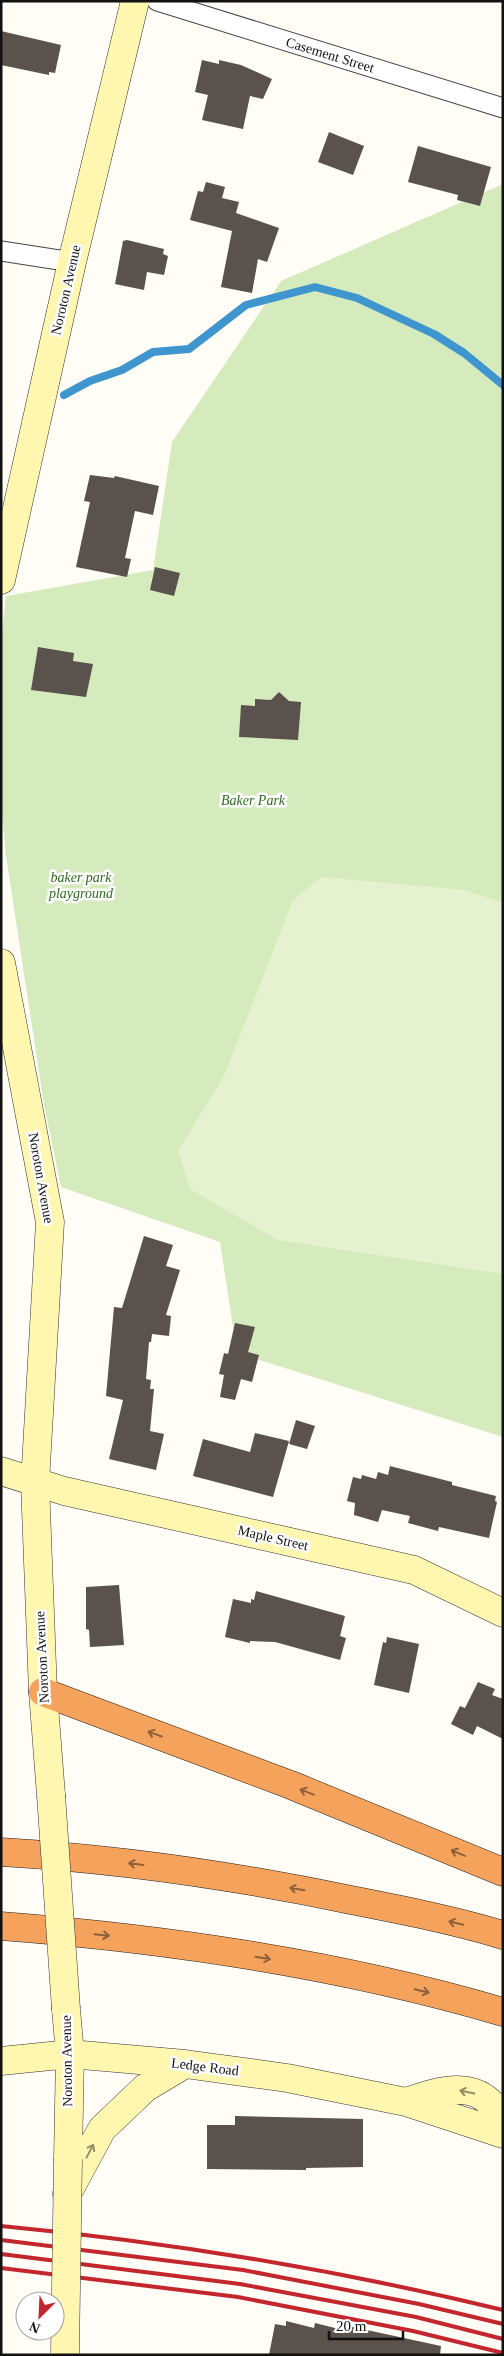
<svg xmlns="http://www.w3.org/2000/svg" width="504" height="2356" font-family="'Times New Roman',serif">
	<rect width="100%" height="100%" fill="#fffdf5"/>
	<!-- green -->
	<path fill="#d5ebbd" d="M 503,184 L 503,1437 L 237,1353 L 220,1242 L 61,1187 L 44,1105 L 6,856 L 1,803 L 1,644 L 6,596 L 153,570 L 172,442 L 281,281 Z"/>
	<!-- pitch -->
	<path fill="#e6f2cf" d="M 321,877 L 465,890 L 503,903 L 503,1274 L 278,1240 L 190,1189 L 178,1151 L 224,1076 L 293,900 Z"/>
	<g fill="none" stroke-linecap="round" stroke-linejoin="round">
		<!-- stream -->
		<path stroke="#3f96cf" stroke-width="8" d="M 64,395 L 90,381 L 122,370 L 153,352 L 189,349 L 246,305 L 315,287 L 357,298 L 434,334 L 464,353 L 503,385"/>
	</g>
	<!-- building -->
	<path fill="#5a524d" d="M 1,31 L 61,45 L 55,73 L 49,72 L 49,75 L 1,65 Z
		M 202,60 L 219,64 L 219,60 L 241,65 L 272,79 L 263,99 L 250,96 L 243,129 L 202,120 L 208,95 L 195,92 Z
		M 329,132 L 364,146 L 353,175 L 318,162 Z
		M 418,146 L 491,167 L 480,206 L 457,200 L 458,195 L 408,182 Z
		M 206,182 L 225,187 L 222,198 L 239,202 L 236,213 L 279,228 L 267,262 L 258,259 L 252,293 L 221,287 L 232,231 L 190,220 L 198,191 L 203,192 Z
		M 127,240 L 164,249 L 163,254 L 168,256 L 164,275 L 147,272 L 144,290 L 115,284 L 123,241 Z
		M 90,475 L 114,478 L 115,476 L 159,486 L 153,515 L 135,511 L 125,558 L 131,559 L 127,577 L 76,567 L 90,502 L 84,501 Z
		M 155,567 L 180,573 L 174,596 L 150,590 Z
		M 38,647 L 74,653 L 73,661 L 93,664 L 86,697 L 31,690 Z
		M 279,692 L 289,701 L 301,702 L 298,740 L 239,737 L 241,705 L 255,706 L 255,699 L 271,700 Z
		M 144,1236 L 173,1245 L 166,1266 L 180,1270 L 166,1315 L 171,1316 L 169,1336 L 152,1334 L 151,1342 L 149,1342 L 146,1379 L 151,1380 L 150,1389 L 154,1389 L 150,1431 L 164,1434 L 156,1470 L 109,1459 L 123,1400 L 106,1396 L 114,1307 L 122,1308 Z
		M 235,1323 L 255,1327 L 248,1352 L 259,1355 L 252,1382 L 241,1379 L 235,1400 L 220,1397 L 224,1375 L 219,1374 L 224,1353 L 228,1354 Z
		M 296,1420 L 315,1426 L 307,1449 L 289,1444 Z
		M 255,1433 L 289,1441 L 273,1497 L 193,1476 L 203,1439 L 250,1452 Z
		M 390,1466 L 452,1482 L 452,1485 L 496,1496 L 495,1501 L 497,1502 L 489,1538 L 439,1527 L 438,1531 L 408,1523 L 410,1516 L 382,1510 L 378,1522 L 354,1515 L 355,1503 L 347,1501 L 353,1477 L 361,1479 L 362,1475 L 376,1479 L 378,1472 L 388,1475 Z
		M 119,1585 L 124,1645 L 90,1647 L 89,1630 L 86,1629 L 86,1587 Z
		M 256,1591 L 345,1616 L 340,1636 L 346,1638 L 340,1660 L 275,1642 L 250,1641 L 250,1643 L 225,1637 L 233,1599 L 251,1603 L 251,1599 L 254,1600 Z
		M 387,1637 L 419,1644 L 409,1693 L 374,1685 L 383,1642 L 386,1643 Z
		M 478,1682 L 495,1689 L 492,1695 L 503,1699 L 503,1739 L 477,1726 L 473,1735 L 451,1724 L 460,1706 L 465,1708 Z
		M 235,2116 L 363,2119 L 363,2167 L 306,2168 L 306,2170 L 207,2169 L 207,2125 L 235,2125 Z
		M 286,2321 L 314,2328 L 315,2323 L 339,2329 L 339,2324 L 441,2346 L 440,2355 L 269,2355 L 275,2324 L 286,2326 Z"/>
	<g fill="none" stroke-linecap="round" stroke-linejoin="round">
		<defs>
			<path id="street" d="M 157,1 L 503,108
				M 1,251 L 72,262"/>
			<path id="secondary" d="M 1,580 L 72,262 L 135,1
				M 1,963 L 50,1222 L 35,1483 L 43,1692 L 51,1795
				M 1,1471 L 64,1491 L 414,1570 L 503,1613
				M 66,2009 L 70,2054 L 68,2159
				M 1,2061 L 70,2054 L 185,2064 L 287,2078 L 406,2102 L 503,2134
				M 406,2102 C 443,2089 482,2077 503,2121
				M 67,2194 L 102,2129 L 145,2088 L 185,2064"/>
			<path id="highway" d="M 43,1692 L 291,1785 L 503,1872
				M 1,1852 C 119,1859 236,1876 351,1900 C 402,1910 453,1920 503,1935
				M 1,1926 C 170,1939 340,1964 503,2012"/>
		</defs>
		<!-- street casing -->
		<use href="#street" stroke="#444" stroke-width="21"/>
		<!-- secondary casing -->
		<use href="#secondary" stroke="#333" stroke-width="29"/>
		<!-- highway casing -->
		<use href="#highway" stroke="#222" stroke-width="29"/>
		<!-- street -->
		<use href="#street" stroke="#fff" stroke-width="19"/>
		<!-- secondary -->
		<use href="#secondary" stroke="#fff6b0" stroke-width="28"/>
		<!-- highway -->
		<use href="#highway" stroke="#f5a25d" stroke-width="28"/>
		<!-- rail -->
		<path stroke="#c4262e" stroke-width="4" d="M 1,2226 C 170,2242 338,2270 503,2310
			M 1,2240 L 243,2270 L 419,2304 L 503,2324
			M 1,2254 L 240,2284 L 416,2317 L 503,2339
			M 1,2268 L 238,2297 L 413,2331 L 503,2353"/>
		<defs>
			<path id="secondary-bridge" d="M 51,1795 L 66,2009
				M 65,2353 L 68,2159"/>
		</defs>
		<!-- secondary-bridge casing -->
		<use href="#secondary-bridge" stroke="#333" stroke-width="29" stroke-linecap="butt"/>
		<!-- secondary-bridge -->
		<use href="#secondary-bridge" stroke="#fff6b0" stroke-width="28"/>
	</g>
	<!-- one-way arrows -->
	<defs><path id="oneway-shaft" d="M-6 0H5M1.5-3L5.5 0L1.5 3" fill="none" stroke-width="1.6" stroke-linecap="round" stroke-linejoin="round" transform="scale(1.25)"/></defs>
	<g stroke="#8e613b">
		<use href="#oneway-shaft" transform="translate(155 1734) rotate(-160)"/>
		<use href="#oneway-shaft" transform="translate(307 1792) rotate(-158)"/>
		<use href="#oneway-shaft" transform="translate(458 1853) rotate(-157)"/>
		<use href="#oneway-shaft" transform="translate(136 1864) rotate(-173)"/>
		<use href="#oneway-shaft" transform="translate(297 1889) rotate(-170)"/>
		<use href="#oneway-shaft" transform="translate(456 1923) rotate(-167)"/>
		<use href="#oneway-shaft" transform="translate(102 1935) rotate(6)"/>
		<use href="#oneway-shaft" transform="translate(263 1958) rotate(10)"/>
		<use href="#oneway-shaft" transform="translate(422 1991) rotate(14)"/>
	</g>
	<g stroke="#948f68">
		<use href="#oneway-shaft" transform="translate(467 2092) rotate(-168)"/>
		<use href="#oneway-shaft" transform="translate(90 2151) rotate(-62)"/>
	</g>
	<g text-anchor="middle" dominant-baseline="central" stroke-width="5" stroke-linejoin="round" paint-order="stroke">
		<!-- street labels -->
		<g font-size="14" fill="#111" stroke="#fff">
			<text transform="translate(330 55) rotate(17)">Casement Street</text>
			<text transform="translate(66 290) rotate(-77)">Noroton Avenue</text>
			<text transform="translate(41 1178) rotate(80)">Noroton Avenue</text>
			<text transform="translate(273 1538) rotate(13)">Maple Street</text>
			<text transform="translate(42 1657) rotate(-93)">Noroton Avenue</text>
			<text transform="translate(67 2061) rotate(-91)">Noroton Avenue</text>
			<text transform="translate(205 2067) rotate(7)">Ledge Road</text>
		</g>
		<!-- park labels -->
		<g font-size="14" font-style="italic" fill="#2f6b1f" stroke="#fff">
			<text x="253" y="800">Baker Park</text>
			<text x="81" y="877">baker park<tspan x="81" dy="16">playground</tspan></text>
		</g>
	</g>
	<!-- border -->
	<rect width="504" height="2356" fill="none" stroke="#111111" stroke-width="5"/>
	<!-- north arrow -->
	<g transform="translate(40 2316) rotate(204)"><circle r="24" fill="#ffffff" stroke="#a0a0a0"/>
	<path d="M0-4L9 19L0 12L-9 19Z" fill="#c4262e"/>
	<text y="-8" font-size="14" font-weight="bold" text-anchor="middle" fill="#111111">N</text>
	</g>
	<!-- scale -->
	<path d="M329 2331v8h74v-8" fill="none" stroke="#111111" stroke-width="2.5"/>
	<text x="336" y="2331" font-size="15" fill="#111111" stroke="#ffffff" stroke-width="4" paint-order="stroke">20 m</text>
</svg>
